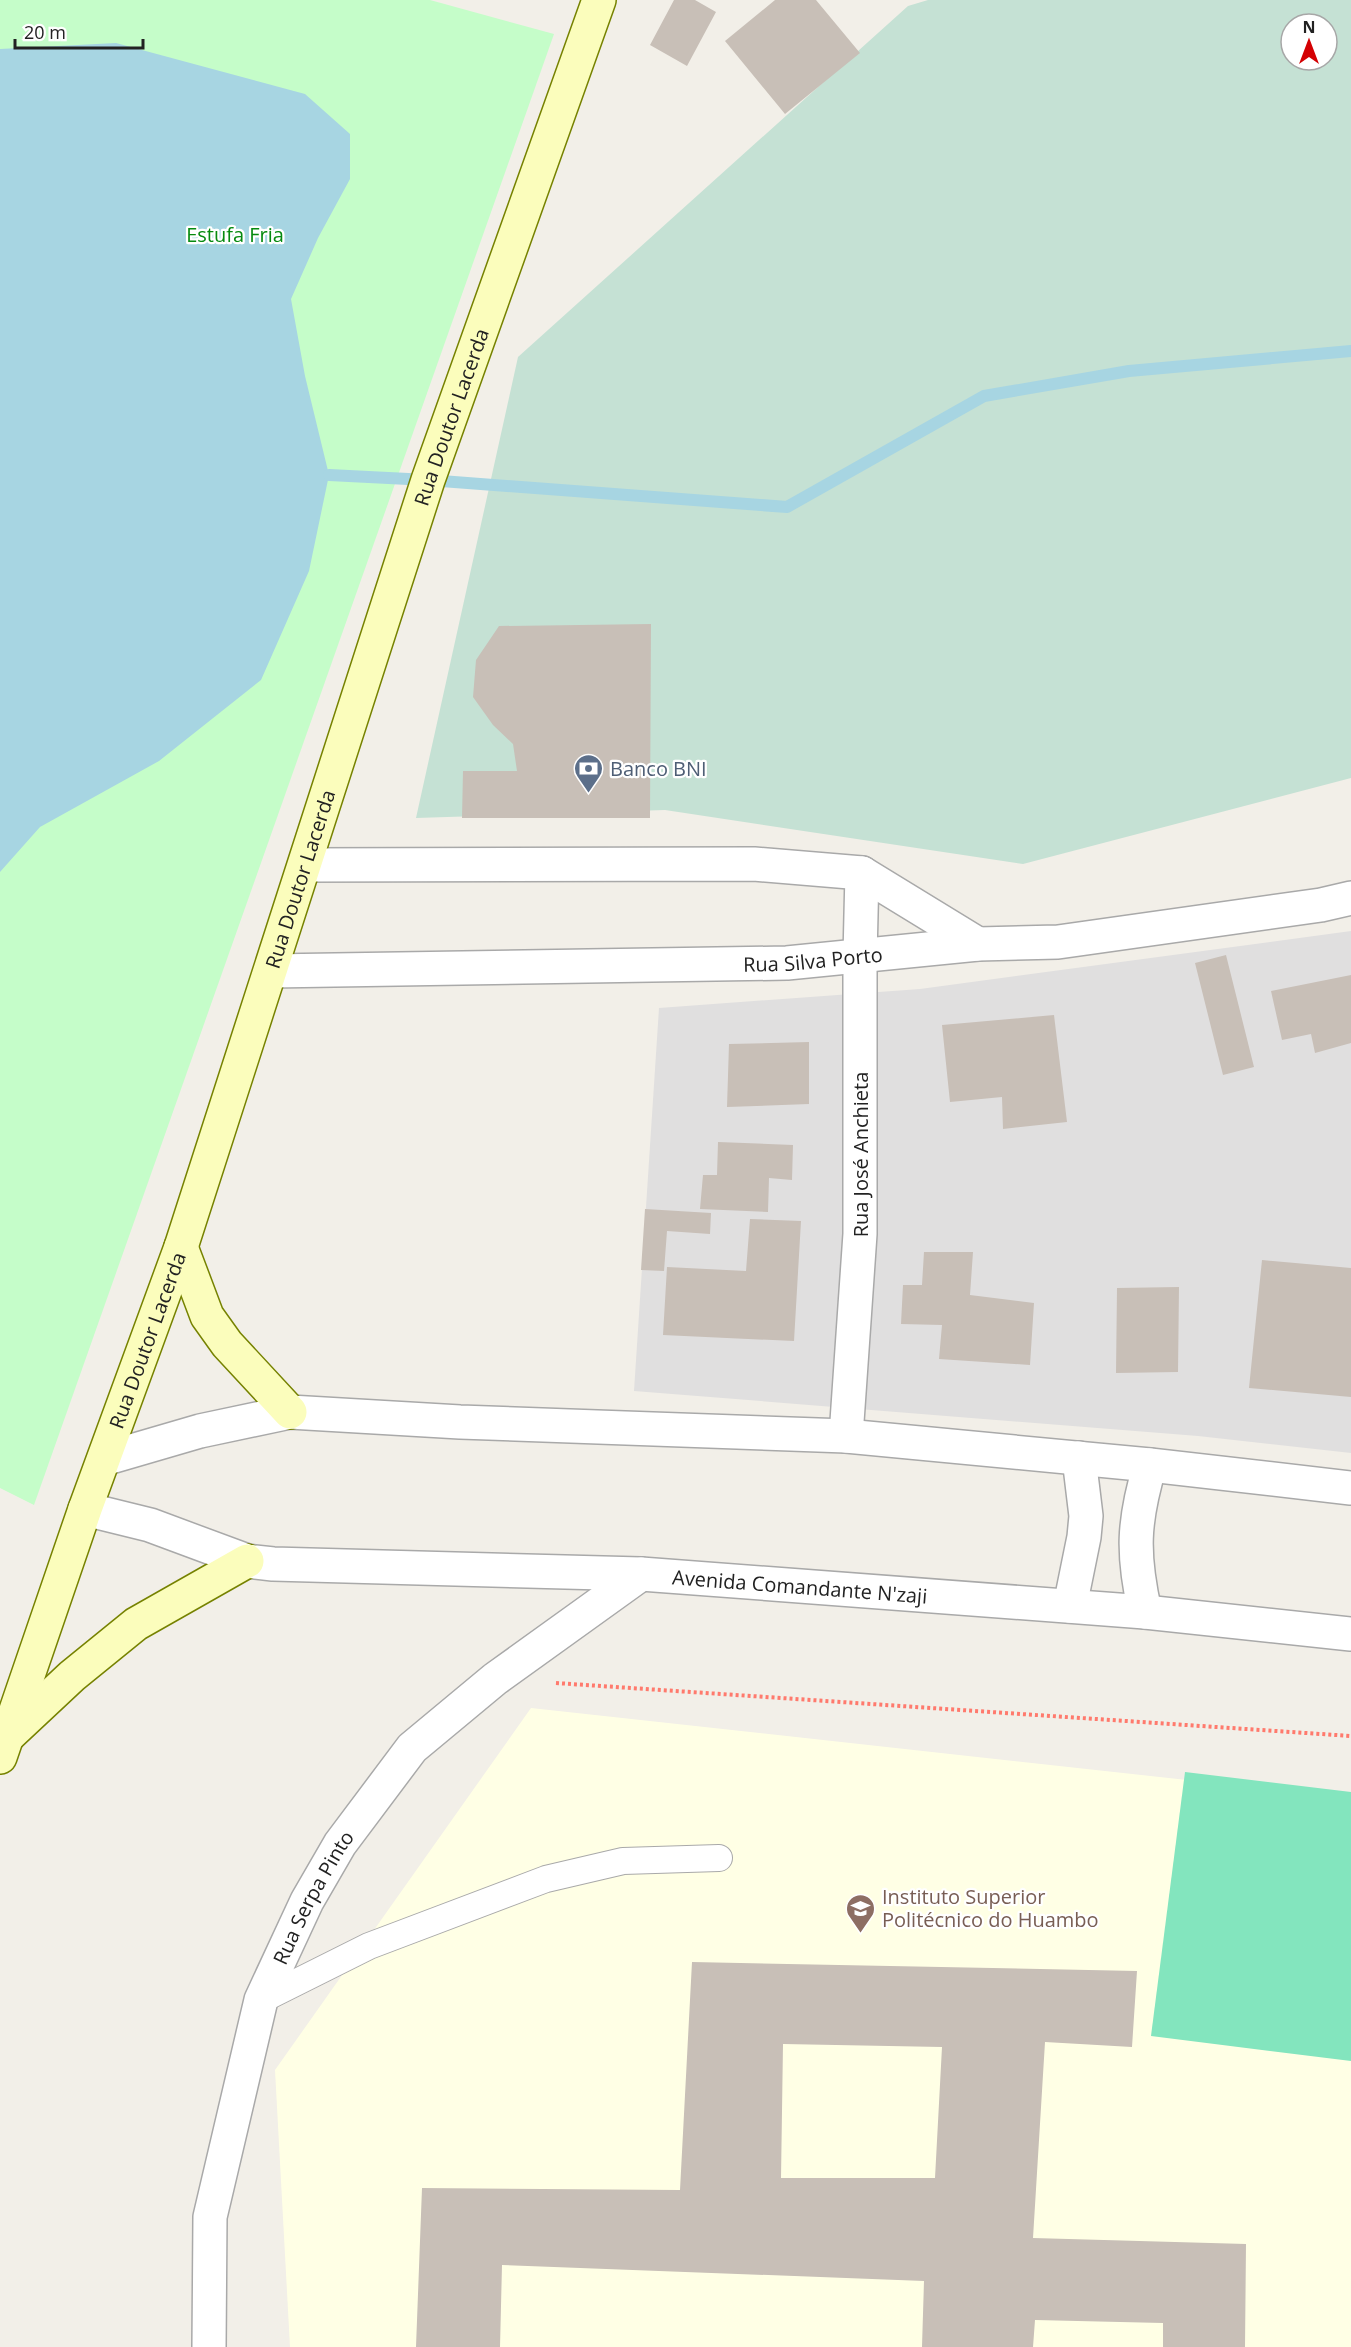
<svg xmlns="http://www.w3.org/2000/svg" width="1351" height="2347" font-family="'Open Sans',sans-serif">
	<rect width="100%" height="100%" fill="#f2efe8"/>
	<!-- residential -->
	<path fill="#e0dfdf" d="M 1351,931 L 1351,1453 L 1198,1436 L 634,1391 L 659,1008 L 920,989 Z"/>
	<!-- education -->
	<path fill="#ffffe5" d="M 531,1708 L 1351,1798 L 1351,2347 L 290,2347 L 275,2070 Z"/>
	<!-- wetland -->
	<path fill="#c5e1d4" fill-rule="evenodd" d="M 928,0 L 1351,0 L 1351,778 L 1023,864 L 665,810 L 416,818 L 518,357 L 908,6 ZM 1291,24 L 1327,24 L 1327,60 L 1291,60 Z"/>
	<!-- park -->
	<path fill="#c5fdc9" d="M 0,0 L 430,0 L 554,34 L 34,1505 L 0,1488 Z"/>
	<!-- pitch -->
	<path fill="#83e5be" d="M 1185,1772 L 1351,1792 L 1351,2061 L 1151,2036 Z"/>
	<!-- water -->
	<path fill="#a7d5e2" d="M 116,43 L 305,94 L 350,134 L 350,179 L 318,238 L 291,299 L 305,376 L 329,475 L 309,571 L 261,680 L 159,761 L 40,827 L 0,872 L 0,49 Z"/>
	<g fill="none" stroke-linecap="round" stroke-linejoin="round">
		<!-- stream -->
		<path stroke="#a7d5e2" stroke-width="12" d="M 329,475 L 428,480 L 787,507 L 984,396 L 1129,371 L 1351,351"/>
	</g>
	<!-- building -->
	<path fill="#c8bfb7" fill-rule="evenodd" d="M 674,0 L 695,0 L 716,12 L 687,66 L 650,45 Z
		M 775,0 L 816,0 L 860,53 L 785,114 L 725,41 Z
		M 651,624 L 650,818 L 462,818 L 463,771 L 517,771 L 513,744 L 493,725 L 473,697 L 476,660 L 499,626 Z
		M 1226,955 L 1254,1067 L 1223,1075 L 1195,963 Z
		M 1351,975 L 1351,1043 L 1315,1053 L 1311,1034 L 1282,1040 L 1271,991 Z
		M 1054,1015 L 1067,1122 L 1003,1129 L 1002,1097 L 950,1102 L 942,1025 Z
		M 809,1042 L 809,1104 L 727,1107 L 729,1044 Z
		M 718,1142 L 793,1145 L 792,1180 L 769,1178 L 768,1212 L 700,1209 L 703,1175 L 717,1175 Z
		M 645,1209 L 711,1213 L 710,1234 L 667,1231 L 664,1271 L 641,1270 Z
		M 750,1219 L 801,1221 L 794,1341 L 663,1335 L 667,1267 L 746,1271 Z
		M 924,1252 L 973,1252 L 970,1295 L 1034,1303 L 1030,1365 L 939,1359 L 942,1325 L 901,1324 L 903,1285 L 922,1285 Z
		M 1262,1260 L 1351,1268 L 1351,1397 L 1249,1388 Z
		M 1179,1287 L 1178,1372 L 1116,1373 L 1117,1288 Z
		M 692,1962 L 1137,1971 L 1132,2047 L 1045,2042 L 1033,2238 L 1246,2244 L 1245,2347 L 1163,2347 L 1163,2323 L 1035,2320 L 1033,2347 L 922,2347 L 924,2281 L 502,2265 L 500,2347 L 416,2347 L 422,2188 L 680,2190 ZM 783,2044 L 942,2047 L 935,2178 L 781,2178 Z"/>
	<g fill="none" stroke-linecap="round" stroke-linejoin="round">
		<defs>
			<path id="service" d="M 261,2000 L 369,1946 L 546,1879 L 623,1861 L 719,1858"/>
			<g id="minor">
				<path d="M 305,865 L 754,864 L 862,873 L 978,944"/>
				<path id="s1" d="M 271,971 L 787,963 L 978,944 L 1058,942 L 1321,905 L 1351,898"/>
				<path id="s2" d="M 846,1436 L 860,1234 L 860,956 L 862,873"/>
			</g>
			<g id="tertiary">
				<path d="M 104,1459 L 200,1431 L 290,1412 L 460,1422 L 846,1436 L 1150,1465 L 1351,1488"/>
				<path id="s3" d="M 85,1509 L 150,1525 L 247,1561 L 273,1564 L 641,1574 L 1145,1612 L 1351,1634"/>
				<path d="M 1070,1606 L 1084,1537 L 1086,1516 L 1079,1458"/>
				<path d="M 1145,1612 C 1132,1554 1133,1522 1150,1465"/>
				<path id="s4" d="M 209,2347 L 210,2217 L 261,2000 L 307,1901 L 340,1844 L 412,1748 L 495,1679 L 641,1574"/>
			</g>
			<g id="secondary">
				<path d="M 181,1247 L 207,1316 L 227,1344 L 290,1412"/>
				<path d="M 10,1734 L 72,1676 L 136,1624 L 247,1561"/>
				<path id="s5" d="M 0,1757 L 85,1509 L 181,1247 L 428,480 L 599,0"/>
			</g>
		</defs>
		<!-- service casing -->
		<use href="#service" stroke="#a9a9a9" stroke-width="28"/>
		<!-- minor casing -->
		<use href="#minor" stroke="#a9a9a9" stroke-width="36"/>
		<!-- tertiary casing -->
		<use href="#tertiary" stroke="#a9a9a9" stroke-width="36"/>
		<!-- secondary casing -->
		<use href="#secondary" stroke="#768200" stroke-width="36"/>
		<!-- path -->
		<path stroke="#ff7a6d" stroke-width="4" stroke-dasharray="3 3" stroke-linecap="butt" d="M 556,1683 L 1351,1736"/>
		<!-- service -->
		<use href="#service" stroke="#fff" stroke-width="26"/>
		<!-- minor -->
		<use href="#minor" stroke="#fff" stroke-width="33"/>
		<!-- tertiary -->
		<use href="#tertiary" stroke="#fff" stroke-width="33"/>
		<!-- secondary -->
		<use href="#secondary" stroke="#fbfdbc" stroke-width="33"/>
	</g>
	<!-- icons -->
	<defs>
		<symbol id="bank-pin" viewBox="-11 -11 22 30"><path d="M0 17L-7.5 6A9.5 9.5 0 1 1 7.5 6Z" fill="#5c6f8a" stroke="#fff"/><path d="M-6-4H6V4H-6ZM0-2.3a2.3 2.3 0 1 0 0 4.6a2.3 2.3 0 1 0 0-4.6Z" fill="#fff"/></symbol>
		<symbol id="university-pin" viewBox="-11 -11 22 30"><path d="M0 17L-7.5 6A9.5 9.5 0 1 1 7.5 6Z" fill="#8d6e63" stroke="#fff"/><path d="M0-5L7-2L0 1L-7-2ZM-4 1L0 2.5L4 1V4Q0 6-4 4Z" fill="#fff"/></symbol>
	</defs>
	<g fill-rule="evenodd">
		<use href="#bank-pin" x="572" y="752" width="33" height="45"/>
		<use href="#university-pin" x="844" y="1892" width="33" height="45"/>
	</g>
	<g text-anchor="middle" dominant-baseline="central" stroke-width="4.5" stroke-linejoin="round" paint-order="stroke">
		<!-- park labels -->
		<g font-size="20" fill="#068a0f" stroke="#fff">
			<text x="235" y="234">Estufa Fria</text>
		</g>
		<!-- street labels -->
		<g font-size="20" fill="#222" stroke="#fff">
			<text stroke="none"><textPath href="#s5" startOffset="1414">Rua Doutor Lacerda</textPath></text>
			<text stroke="none"><textPath href="#s5" startOffset="928">Rua Doutor Lacerda</textPath></text>
			<text stroke="none"><textPath href="#s1" startOffset="542">Rua Silva Porto</textPath></text>
			<text stroke="none"><textPath href="#s2" startOffset="282">Rua José Anchieta</textPath></text>
			<text stroke="none"><textPath href="#s5" startOffset="442">Rua Doutor Lacerda</textPath></text>
			<text stroke="none"><textPath href="#s3" startOffset="724">Avenida Comandante N'zaji</textPath></text>
			<text stroke="none"><textPath href="#s4" startOffset="468">Rua Serpa Pinto</textPath></text>
		</g>
		<!-- service labels -->
		<g font-size="20" fill="#4e5e75" stroke="#fff" text-anchor="start">
			<text x="610" y="768">Banco BNI</text>
		</g>
		<!-- education labels -->
		<g font-size="20" fill="#785e54" stroke="#fff" text-anchor="start">
			<text x="882" y="1896">Instituto Superior<tspan x="882" dy="23">Politécnico do Huambo</tspan></text>
		</g>
	</g>
	<!-- north arrow -->
	<g transform="translate(1309 42)"><circle r="28" fill="#ffffff" stroke="#a7a7a7" stroke-width="1.5"/>
	<path d="M0-4.5L10 22L0 15L-10 22Z" fill="#d40003"/>
	<text y="-9" font-size="16" font-weight="bold" text-anchor="middle" fill="#222222">N</text>
	</g>
	<!-- scale -->
	<path d="M15 39v9h128v-9" fill="none" stroke="#222222" stroke-width="3"/>
	<text x="24" y="39" font-size="18" fill="#222222" stroke="#ffffff" stroke-width="4.5" paint-order="stroke">20 m</text>
</svg>
